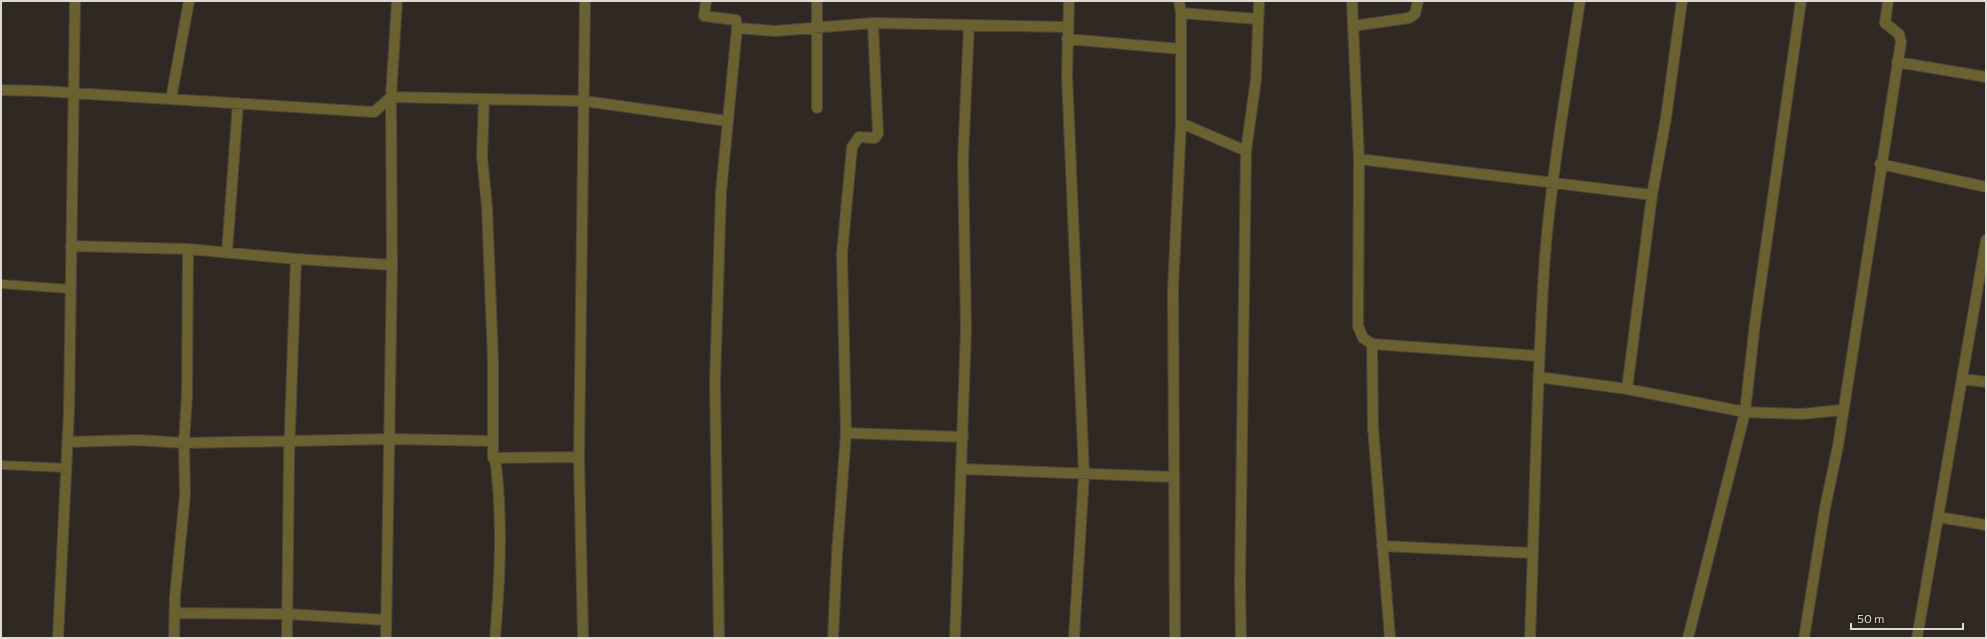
<svg xmlns="http://www.w3.org/2000/svg" width="1987" height="639" font-family="Commissioner,sans-serif">
	<rect width="100%" height="100%" fill="#302923"/>
	<g fill="none" stroke-linecap="round" stroke-linejoin="round">
		<defs>
			<path id="service" d="M 1,284 L 70,289
				M 1,465 L 67,468"/>
			<path id="minor" d="M 706,1 L 704,16 L 736,20 L 737,28 L 775,31 L 873,23 L 1067,27
				M 817,1 L 817,108
				M 1069,1 L 1067,75 L 1084,474 L 1074,638
				M 1179,1 L 1181,13 L 1181,123 L 1246,151 L 1240,584 L 1241,638
				M 1352,1 L 1359,159 L 1358,326 L 1363,338 L 1372,344 L 1373,427 L 1390,638
				M 1181,13 L 1257,19
				M 1353,26 L 1409,18 L 1415,14 L 1418,1
				M 1067,39 L 1181,49
				M 1897,62 L 1986,77
				M 1,90 L 42,91 L 374,112 L 391,97 L 584,101 L 727,121
				M 171,99 L 189,1
				M 484,99 L 482,156 L 487,207 L 493,360 L 493,458 L 579,457
				M 1246,151 L 1256,79 L 1259,1
				M 1359,159 L 1652,195
				M 1880,164 L 1986,187
				M 71,246 L 188,249 L 187,395 L 184,443 L 185,495 L 175,596 L 174,638
				M 188,249 L 296,259
				M 227,252 L 238,103
				M 1372,344 L 1539,356
				M 1538,377 L 1627,389 L 1745,412 L 1802,414 L 1842,410
				M 1963,379 L 1986,382
				M 1627,389 L 1652,195 L 1666,118 L 1682,1
				M 846,433 L 963,437
				M 68,442 L 138,440 L 184,443 L 390,439 L 493,441
				M 962,469 L 1174,477
				M 1938,517 L 1986,525
				M 1382,546 L 1533,553
				M 175,613 L 287,614 L 386,620
				M 58,638 L 69,411 L 75,1
				M 287,638 L 289,457 L 296,259 L 392,265
				M 386,638 L 392,265 L 391,97 L 397,1
				M 495,638 C 500,579 503,517 495,458
				M 583,638 L 579,457 L 585,1
				M 719,638 L 715,383 L 721,192 L 737,28
				M 833,638 L 837,554 L 846,433 L 842,254 L 852,147 L 859,137 L 875,138 L 878,133 L 873,23
				M 955,638 L 966,329 L 963,159 L 969,25
				M 1175,638 L 1173,289 L 1181,123
				M 1530,638 C 1535,511 1536,383 1545,256 C 1552,170 1567,86 1580,1
				M 1688,638 L 1745,412 L 1755,323 L 1801,1
				M 1804,638 L 1825,508 L 1838,446 L 1901,42 L 1899,34 L 1885,23 L 1888,1
				M 1917,638 L 1986,240"/>
		</defs>
		<!-- service casing -->
		<use href="#service" stroke="#4c453f" stroke-width="10"/>
		<!-- minor casing -->
		<use href="#minor" stroke="#4c453f" stroke-width="12"/>
		<!-- service -->
		<use href="#service" stroke="#696230" stroke-width="8"/>
		<!-- minor -->
		<use href="#minor" stroke="#696230" stroke-width="10"/>
	</g>
	<!-- border -->
	<rect width="1987" height="639" fill="none" stroke="#dedad5" stroke-width="4"/>
	<!-- scale -->
	<path d="M1851 623v6h112v-6" fill="none" stroke="#dedad5" stroke-width="2"/>
	<text x="1857" y="623" font-size="12" fill="#dedad5" stroke="#262019" stroke-width="3" paint-order="stroke">50 m</text>
</svg>
